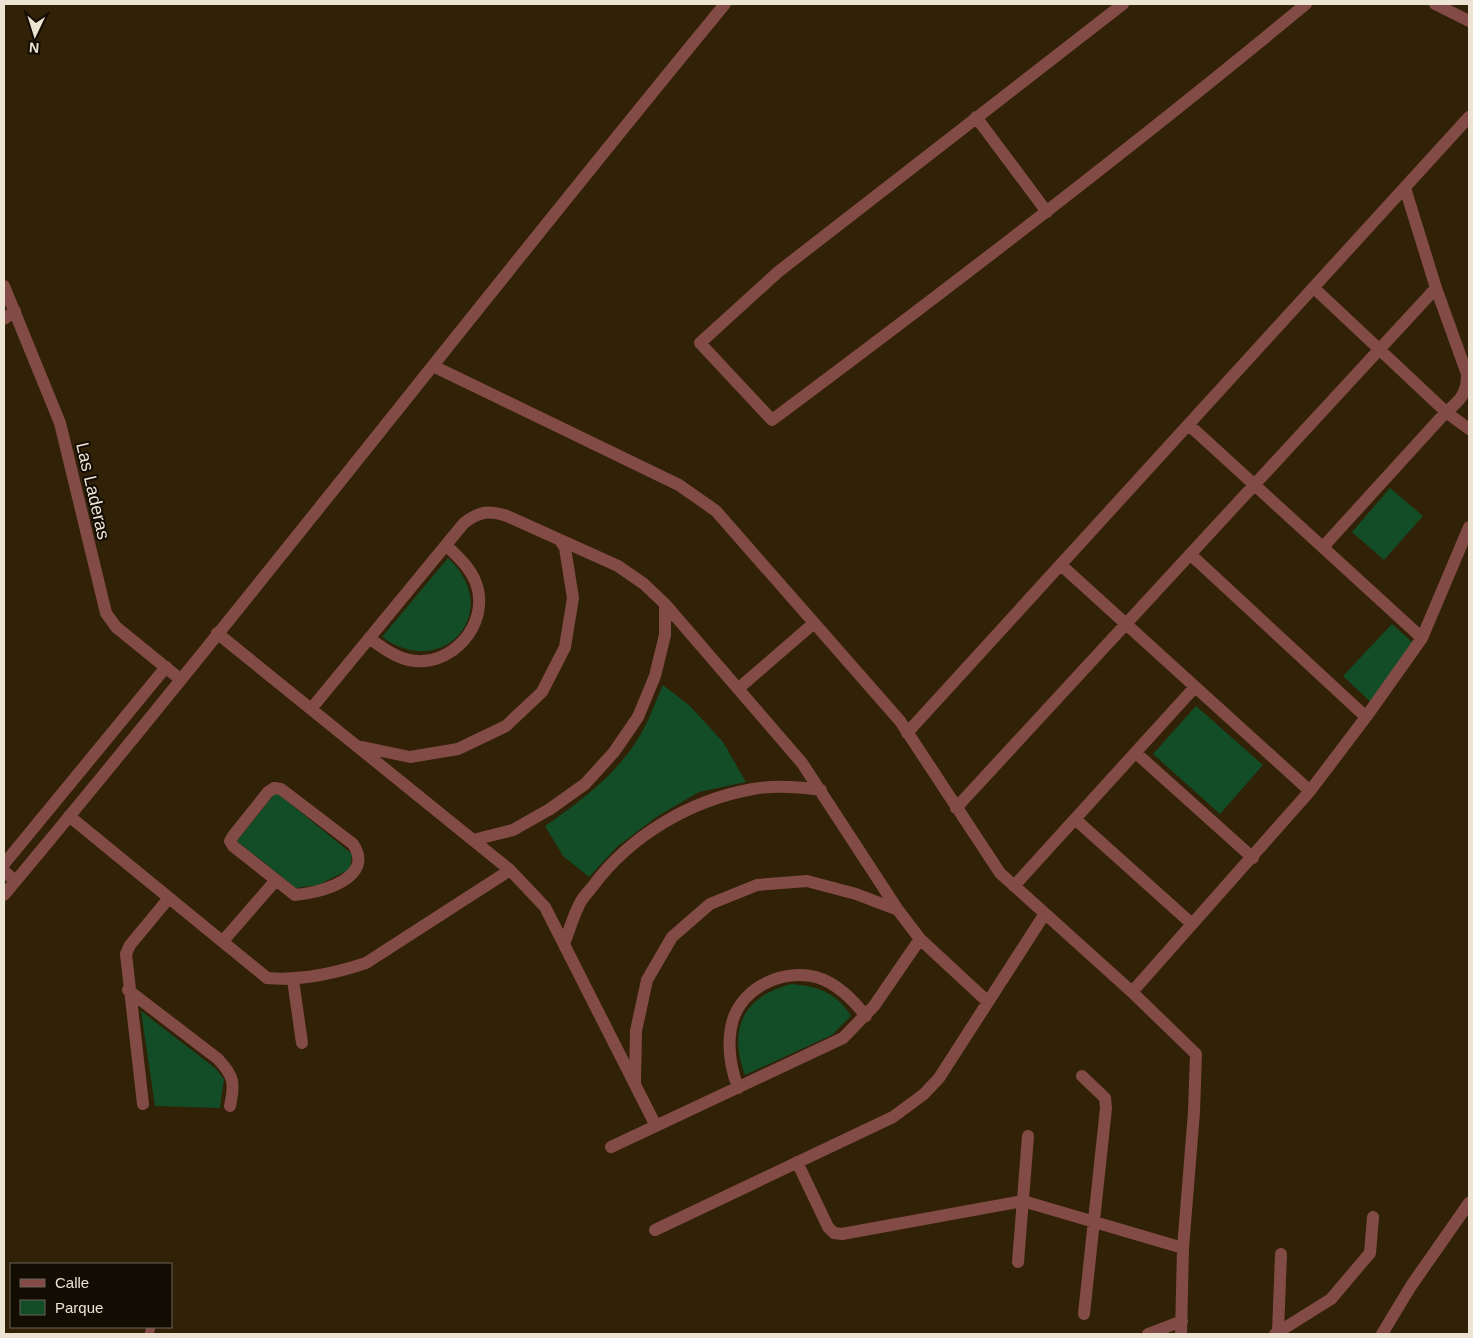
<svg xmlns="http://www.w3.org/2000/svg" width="1473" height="1338" font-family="Arial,sans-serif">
	<rect width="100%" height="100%" fill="#312106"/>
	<!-- green -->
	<path fill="#124d28" d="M 1390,488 L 1423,516 L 1384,560 L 1352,532 Z
		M 448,558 C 505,610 444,682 382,637 Z
		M 1392,624 L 1420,649 L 1378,709 L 1343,676 Z
		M 663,685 L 690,706 L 723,742 L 746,782 L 699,792 L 658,816 L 618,846 L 589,877 L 563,856 L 545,826 C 580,802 617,774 639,737 C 649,721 655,702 663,685 Z
		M 1196,706 L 1263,765 L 1220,814 L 1153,754 Z
		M 276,792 L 352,854 L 350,869 L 318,885 L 296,888 L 237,841 Z
		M 791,984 C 818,986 837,993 851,1016 L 832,1035 L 745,1075 C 728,1028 743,997 791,984 Z
		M 141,1011 L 215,1068 L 224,1079 L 220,1108 L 155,1106 Z"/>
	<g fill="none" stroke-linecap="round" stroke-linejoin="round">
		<!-- service -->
		<path stroke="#834b45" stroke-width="9" d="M 149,1334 L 151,1327"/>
		<!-- minor -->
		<path stroke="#834b45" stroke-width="12" d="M 1123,4 L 778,272 L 700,343 L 772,420 C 953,285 1132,148 1306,4
			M 976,117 L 1047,212
			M 4,286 L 60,423 L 106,613 L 116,627 L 180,679
			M 1314,288 L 1446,412 L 1469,429
			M 4,319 L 15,311
			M 433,366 L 679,485 L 716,511 L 900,721 L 1000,873 L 1132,992 L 1196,1054 L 1194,1112 L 1183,1248 L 1181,1334
			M 1189,425 L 1422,638
			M 1323,547 L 1446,412 C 1461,400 1467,393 1467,374 L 1436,288 L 1405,188
			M 1190,554 L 1366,717
			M 1061,565 L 1310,791
			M 217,633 L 510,870 L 545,907 L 656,1126
			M 369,638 C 382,647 394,657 409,660 C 451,669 491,624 476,583 C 470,567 458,557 446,545
			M 739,688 L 814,623
			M 311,709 L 464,523 C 480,511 489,510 507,516 L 618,566 L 644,584 L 665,604 L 802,763 L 898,910 L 920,939 L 988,1002
			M 907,733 L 1469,117
			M 362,747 L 410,757 L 458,749 L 506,726 L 542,692 L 565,647 L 573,598 L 565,548 L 561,542
			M 1136,753 L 1253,858
			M 274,788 L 281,789 L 353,844 C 376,878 320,893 295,895 L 233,846 L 230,841 L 233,836 L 268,792 Z
			M 956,808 L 1436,288
			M 69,816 L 267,978 C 301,981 333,974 366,963 L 510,870
			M 1075,819 L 1192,924
			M 473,840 L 513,830 L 550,809 L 585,784 L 614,752 L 638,717 L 655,676 L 665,635 L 665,604
			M 4,871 L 15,881
			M 1014,886 L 1195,687
			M 223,941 L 276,880
			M 564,944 C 569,931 573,917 579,905 C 582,898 588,892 593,886 C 630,836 690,800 753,789 C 775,785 799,787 821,790
			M 293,980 L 302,1043
			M 128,990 L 218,1059 C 234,1076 235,1083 230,1106
			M 1132,992 L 1310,791 L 1366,717 L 1422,638 L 1469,527
			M 1082,1076 L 1105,1098 L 1106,1108 L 1084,1314
			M 635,1082 L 636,1031 L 647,980 L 672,937 L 710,904 L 757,885 L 807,881 L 856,894 L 898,910
			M 738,1088 C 731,1069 727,1049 731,1028 C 737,990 780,968 816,977 C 837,983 853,1000 866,1016
			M 143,1104 L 126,954 L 130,945 L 169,898
			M 611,1147 L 843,1038 L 874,1006 L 920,939
			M 797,1162 L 828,1227 L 834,1233 L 842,1234 L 1023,1201 L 1183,1248
			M 655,1230 L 893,1117 L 924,1094 L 939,1078 L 1044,915
			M 1018,1262 L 1028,1136
			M 1278,1332 L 1281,1254
			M 1148,1334 L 1182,1321
			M 1275,1334 L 1331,1299 L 1370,1253 L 1373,1217
			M 1382,1334 L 1411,1286 L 1469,1203"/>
		<!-- tertiary -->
		<path stroke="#834b45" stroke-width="12" d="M 1435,4 L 1469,21
			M 4,864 L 166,667
			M 4,895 C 249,602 482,299 725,4"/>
	</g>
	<g text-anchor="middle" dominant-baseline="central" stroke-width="4" stroke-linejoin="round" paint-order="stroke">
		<!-- street labels -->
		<g font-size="18" fill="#ede3d3" stroke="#130c03">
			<text transform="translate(93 491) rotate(77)">Las Laderas</text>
		</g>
	</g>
	<!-- border -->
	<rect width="1473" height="1338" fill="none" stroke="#ede3d3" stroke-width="10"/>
	<!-- legend -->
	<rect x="10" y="1263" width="162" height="65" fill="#130c03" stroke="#6a6256"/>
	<rect x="20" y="1279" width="25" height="8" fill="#834b45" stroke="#6a6256"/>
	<text x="55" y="1288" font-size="15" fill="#ede3d3">Calle</text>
	<rect x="20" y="1300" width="25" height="15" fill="#124d28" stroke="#6a6256"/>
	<text x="55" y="1313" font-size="15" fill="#ede3d3">Parque</text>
	<!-- north arrow -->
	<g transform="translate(35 35) rotate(184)" stroke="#130c03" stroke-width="4" paint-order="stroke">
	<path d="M0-4L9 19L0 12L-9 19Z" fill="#ede3d3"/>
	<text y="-8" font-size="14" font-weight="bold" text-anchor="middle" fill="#ede3d3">N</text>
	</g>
</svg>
